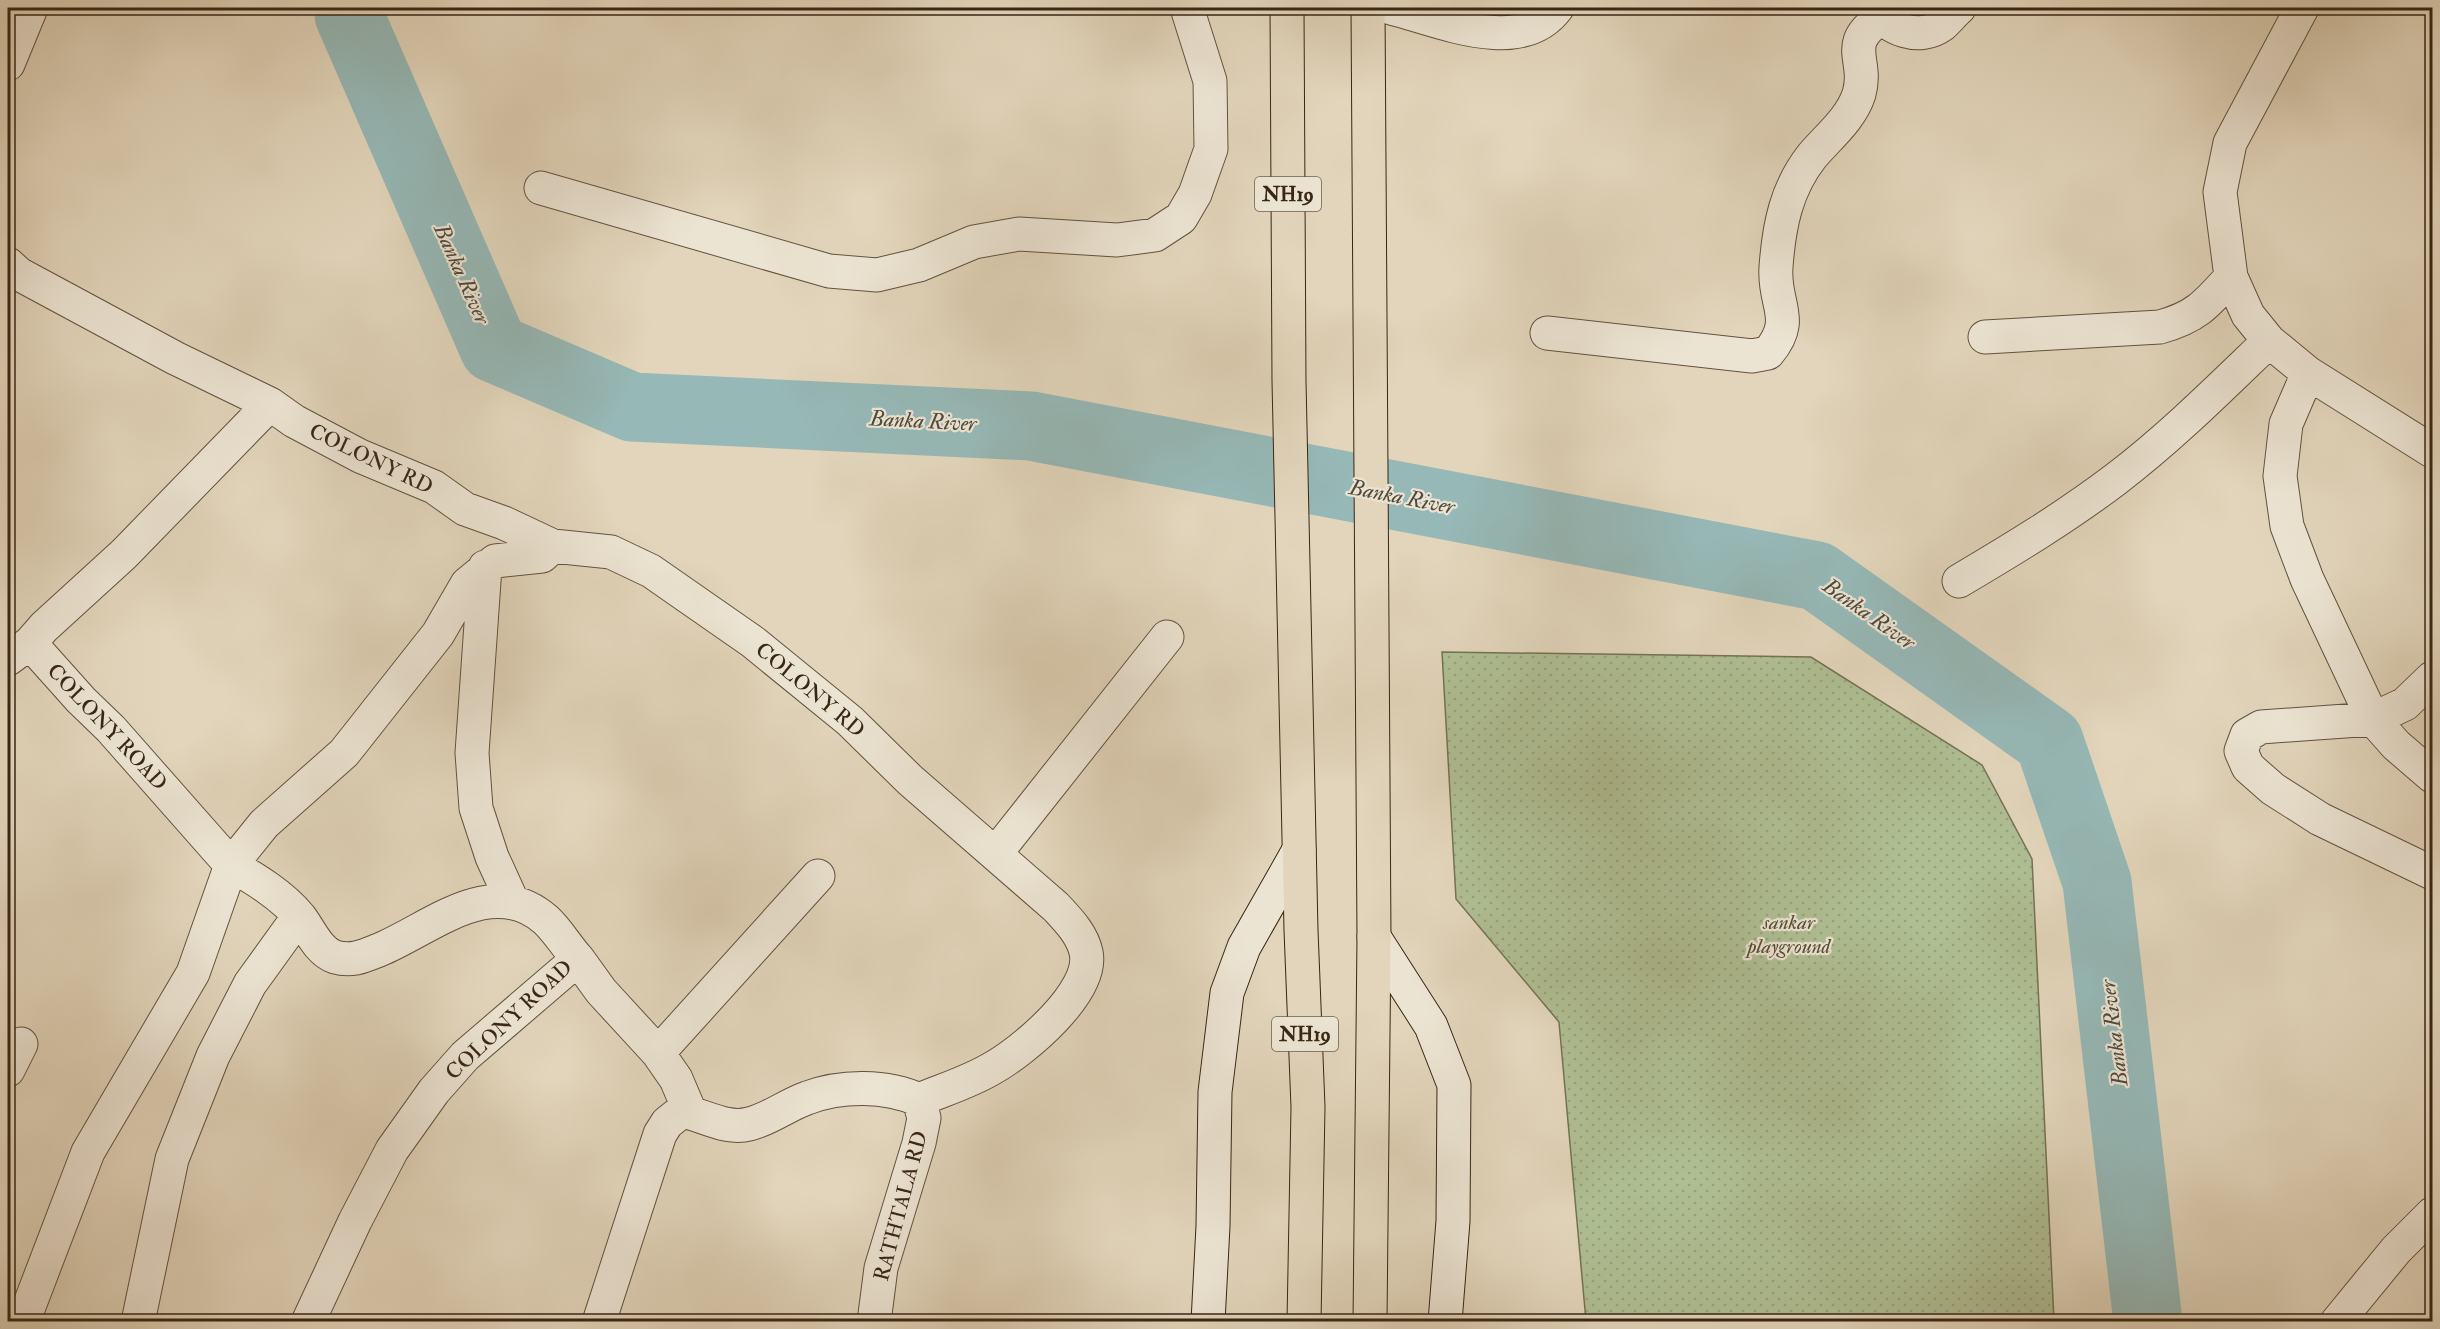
<svg xmlns="http://www.w3.org/2000/svg" width="2440" height="1329" font-family="'IM FELL Double Pica',serif">
	<defs>
		<pattern id="green-dots" width="8" height="8" patternUnits="userSpaceOnUse" patternTransform="scale(1.5)"><rect width="8" height="8" fill="#afbe93"/><path d="M2 2h.1M6 6h.1" fill="none" stroke="#97a37e" stroke-width="1.8" stroke-linecap="round"/></pattern>
	</defs>
	<rect width="100%" height="100%" fill="#e2d5bb"/>
	<filter id="stains"><feTurbulence type="fractalNoise" baseFrequency=".00333" numOctaves="4"/><feColorMatrix values="0 0 0 0 .2 0 0 0 0 .09 0 0 0 0 .02 0 0 0 .5 -.17"/></filter>
	<radialGradient id="worn" r=".72"><stop offset=".6" stop-color="#630" stop-opacity="0"/><stop offset="1" stop-color="#630" stop-opacity=".3"/></radialGradient>
	<!-- green -->
	<path fill="url(#green-dots)" stroke="#747254" stroke-width="1.5" d="M 1442,652 L 1811,657 L 1982,765 L 2032,859 L 2054,1321 L 1586,1321 L 1559,1022 L 1456,899 Z"/>
	<g fill="none" stroke-linecap="round" stroke-linejoin="round">
		<!-- river -->
		<path stroke="#96b8b6" stroke-width="69" d="M 349,8 L 349,15 L 494,348 L 632,407 L 1031,426 L 1817,576 L 2049,741 L 2097,882 L 2148,1322"/>
		<defs>
			<path id="street" d="M 1391,8 C 1439,20 1520,57 1557,8
				M 1874,8 C 1888,29 1919,42 1942,25 C 1948,20 1953,13 1959,8
				M 2302,8 L 2230,143 L 2220,192 L 2231,277 L 2248,315 L 2269,341 L 2308,373 L 2432,451
				M 8,64 L 31,8
				M 541,188 L 829,271 L 877,275 L 919,265 L 974,242 L 1019,234 L 1117,240 L 1155,235 L 1181,218 L 1195,194 L 1211,149 L 1210,81 L 1187,8
				M 8,264 L 19,274 L 175,358 L 270,404 L 294,421 L 360,456 L 434,487 L 465,509 L 504,523 L 553,546 L 611,552 L 651,571 L 753,642 L 850,721 L 910,780 L 1056,907 C 1068,920 1082,934 1086,952 C 1095,992 1022,1052 991,1069 C 969,1082 943,1090 919,1100
				M 1547,333 L 1752,356 L 1768,353 C 1797,319 1773,305 1776,267 C 1779,226 1786,189 1812,156 C 1828,137 1851,119 1859,94 C 1869,59 1841,45 1881,18
				M 1985,337 L 2160,327 C 2196,317 2206,305 2231,277
				M 2308,373 L 2286,424 L 2280,476 L 2287,526 L 2307,579 L 2373,719 L 2396,745 L 2432,776
				M 485,567 L 472,753 L 476,808 L 492,857 L 513,903
				M 1959,581 C 2013,549 2066,517 2116,479 C 2171,437 2219,389 2269,341
				M 8,659 L 30,643 L 44,627 L 124,554 L 270,404
				M 2432,678 L 2405,704 L 2373,719 L 2261,727 L 2247,735 L 2241,751 L 2248,767 L 2273,789 L 2320,819 L 2432,873
				M 996,853 L 1167,637
				M 578,959 L 601,991 L 658,1053 L 676,1079 L 690,1112
				M 658,1053 L 818,876
				M 8,1070 L 21,1044
				M 23,1322 L 88,1152 L 193,973 L 231,865 L 111,729 L 81,700 L 30,643
				M 138,1322 L 172,1159 L 213,1056 L 250,984 L 299,916
				M 308,1322 L 355,1221 L 392,1150 L 434,1091 L 465,1056 L 578,959 C 567,947 558,931 546,920 C 492,872 430,929 379,950 C 364,956 352,962 335,957 C 318,951 310,930 300,917 C 282,895 255,879 231,865 L 264,824 L 344,753 L 438,634 L 467,584 L 495,561 L 542,556 L 553,546
				M 599,1322 L 660,1134 L 667,1123 L 682,1111 C 704,1115 726,1130 749,1124 C 770,1119 787,1105 807,1098 C 841,1085 887,1085 919,1100 L 924,1118 L 919,1143 L 881,1268 L 874,1322
				M 2337,1322 L 2396,1250 L 2432,1214"/>
			<path id="secondary" d="M 1374,937 L 1431,1026 L 1454,1085 L 1453,1221 L 1445,1322
				M 1208,1322 L 1213,1226 L 1215,1092 L 1227,993 L 1244,947 L 1299,850"/>
			<path id="highway" d="M 1287,8 L 1289,381 L 1301,930 L 1308,1107 L 1304,1322
				M 1368,8 L 1374,937 L 1370,1322"/>
		</defs>
		<!-- street casing -->
		<use href="#street" stroke="#62523e" stroke-width="35"/>
		<!-- secondary casing -->
		<use href="#secondary" stroke="#382614" stroke-width="35"/>
		<!-- highway casing -->
		<use href="#highway" stroke="#382614" stroke-width="35"/>
		<!-- street -->
		<use href="#street" stroke="#ece4d3" stroke-width="33"/>
		<!-- secondary -->
		<use href="#secondary" stroke="#ece4d3" stroke-width="33"/>
		<!-- highway -->
		<use href="#highway" stroke="#e2d5bb" stroke-width="33"/>
	</g>
	<g text-anchor="middle" dominant-baseline="central" stroke-width="4.5" stroke-linejoin="round" paint-order="stroke">
		<!-- shield labels -->
		<g fill="#ece4d3" stroke="#6e5f4d" stroke-width="1.5">
			<rect x="1255" y="177" width="66" height="34" rx="4.5"/>
			<rect x="1272" y="1017" width="66" height="34" rx="4.5"/>
		</g>
		<g font-size="20" font-weight="bold" fill="#382614">
			<text x="1288" y="194">NH19</text>
			<text x="1305" y="1034">NH19</text>
		</g>
		<!-- street labels -->
		<g font-size="21" fill="#382614" stroke="#ece4d3">
			<text transform="translate(371 459) rotate(26)">COLONY RD</text>
			<text transform="translate(810 690) rotate(40)">COLONY RD</text>
			<text transform="translate(107 727) rotate(47)">COLONY ROAD</text>
			<text transform="translate(509 1020) rotate(-43)">COLONY ROAD</text>
			<text transform="translate(901 1206) rotate(-75)">RATHTALA RD</text>
		</g>
		<!-- park labels -->
		<g font-size="21" font-style="italic" fill="#564c34" stroke="#ece4d3">
			<text x="1789" y="922">sankar<tspan x="1789" dy="24">playground</tspan></text>
		</g>
		<!-- water labels -->
		<g font-size="22" font-style="italic" fill="#504a3c" stroke="#ece4d3">
			<text transform="translate(462 274) rotate(66)">Banka River</text>
			<text transform="translate(923 421) rotate(3)">Banka River</text>
			<text transform="translate(1402 497) rotate(11)">Banka River</text>
			<text transform="translate(1869 614) rotate(35)">Banka River</text>
			<text transform="translate(2114 1033) rotate(-97)">Banka River</text>
		</g>
	</g>
	<!-- margin -->
	<rect width="2440" height="1329" fill="none" stroke="#e2d5bb" stroke-width="30"/>
	<rect x="9" y="9" width="2422" height="1311" fill="none" stroke="#382614" stroke-width="3"/>
	<rect x="15" y="15" width="2410" height="1299" fill="none" stroke="#382614" stroke-width="1.5"/>
	<rect width="100%" height="100%" filter="url(#stains)"/>
	<rect width="100%" height="100%" fill="url(#worn)"/>
</svg>
